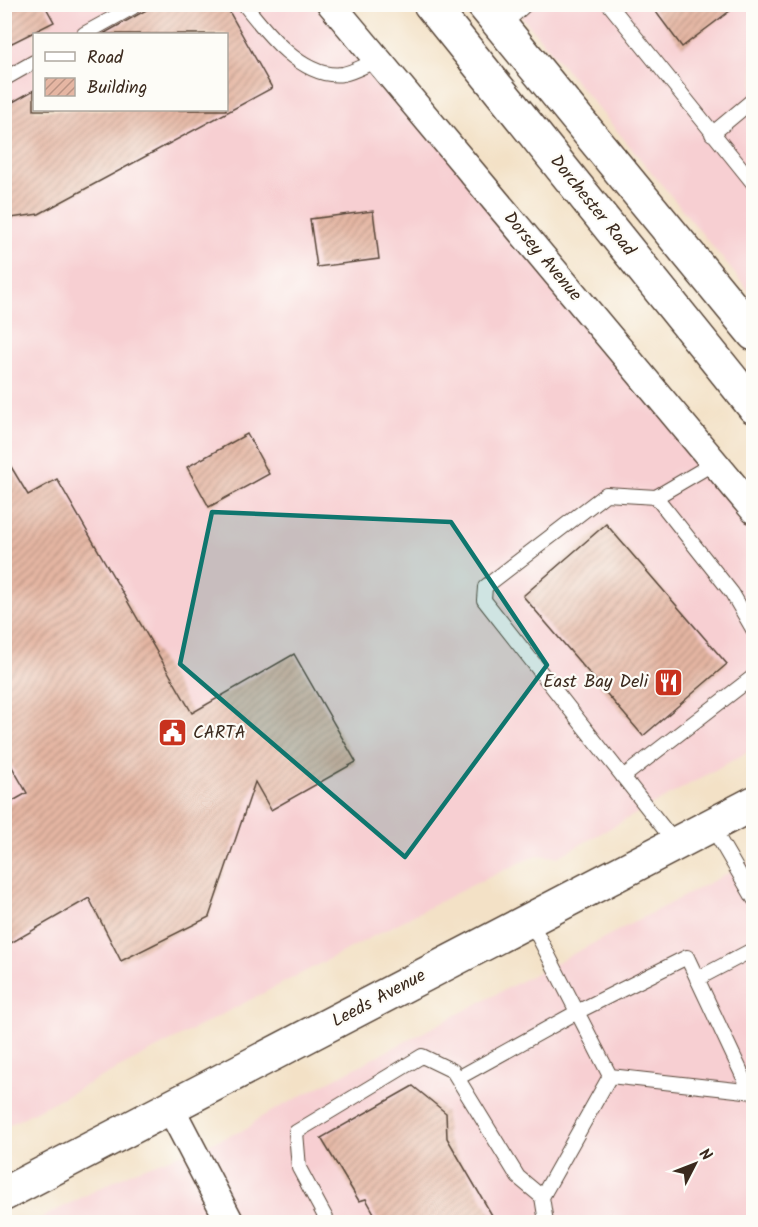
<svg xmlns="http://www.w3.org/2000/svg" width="758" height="1227" font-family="Kalam,sans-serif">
	<defs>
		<pattern id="building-hatch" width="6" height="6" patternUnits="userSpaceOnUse" patternTransform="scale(1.5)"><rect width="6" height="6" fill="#e5b6a3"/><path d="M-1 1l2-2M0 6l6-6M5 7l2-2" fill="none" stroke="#bb9484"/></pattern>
	</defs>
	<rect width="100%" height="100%" fill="#fdfcf7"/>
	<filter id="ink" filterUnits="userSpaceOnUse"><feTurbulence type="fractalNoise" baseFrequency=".0167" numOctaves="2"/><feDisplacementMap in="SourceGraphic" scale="12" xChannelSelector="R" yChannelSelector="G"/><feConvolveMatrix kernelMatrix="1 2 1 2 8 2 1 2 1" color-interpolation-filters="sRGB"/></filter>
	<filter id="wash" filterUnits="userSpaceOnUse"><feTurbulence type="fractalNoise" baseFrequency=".008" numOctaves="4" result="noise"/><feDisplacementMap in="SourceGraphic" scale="24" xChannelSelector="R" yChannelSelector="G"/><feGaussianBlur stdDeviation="1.35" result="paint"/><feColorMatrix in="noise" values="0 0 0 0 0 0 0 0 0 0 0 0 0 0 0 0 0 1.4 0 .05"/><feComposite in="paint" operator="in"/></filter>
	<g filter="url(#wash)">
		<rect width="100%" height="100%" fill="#f3e1c6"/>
		<!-- built -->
		<path fill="#f7cfd2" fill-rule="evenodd" d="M 5,5 L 331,5 L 753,510 L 753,749 L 558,857 L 537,855 L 468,887 L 5,1127 ZM 34,34 L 226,34 L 226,110 L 34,110 Z
			M 512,5 L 753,5 L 753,296 L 658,180 Z
			M 753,860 L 753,1222 L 33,1222 L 132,1172 L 247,1129 L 259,1118 Z"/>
		<g id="blocks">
			<!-- building -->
			<path fill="url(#building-hatch)" d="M 4,4 L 44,4 L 54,22 L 4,47 Z
				M 157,4 L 225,4 L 272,88 L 39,214 L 4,219 L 4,107 L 34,90 L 34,110 L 226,110 L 226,34 L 103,34 Z
				M 650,4 L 739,4 L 682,47 Z
				M 373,211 L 379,259 L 317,267 L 310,219 Z
				M 247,434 L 269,474 L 209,507 L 187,467 Z
				M 4,455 L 28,495 L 57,479 L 192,713 L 294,654 L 356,762 L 271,810 L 255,782 L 209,917 L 121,961 L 89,898 L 4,947 L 4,806 L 27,793 L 4,753 Z
				M 606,524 L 727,664 L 643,736 L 523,596 Z
				M 413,1086 L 446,1113 L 447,1138 L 496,1222 L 379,1222 L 366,1199 L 359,1201 L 321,1138 Z"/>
		</g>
	</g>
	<g filter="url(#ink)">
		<use href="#blocks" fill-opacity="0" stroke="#574537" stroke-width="1.5"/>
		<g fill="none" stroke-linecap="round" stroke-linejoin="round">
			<defs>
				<path id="lane" d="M 244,4 C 265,31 303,80 343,74 C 354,72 367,64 378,60
					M 609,4 L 754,184
					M 501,27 L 526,4
					M 84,34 L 133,7
					M 4,79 L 34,62
					M 712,134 L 754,99
					M 656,497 L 732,593 L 754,631
					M 623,777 L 754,676
					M 711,825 L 754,899
					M 676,844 L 484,600 L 485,587 L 606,494 L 656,497 L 714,463
					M 530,920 L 610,1076 L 754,1092
					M 697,979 L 754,949
					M 458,1078 L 579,1011 L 687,957 L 750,1091
					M 328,1222 L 299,1168 L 296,1132 L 422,1056 L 453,1071 L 518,1177 L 542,1197
					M 546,1222 L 542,1197 L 610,1076"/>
				<path id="street" d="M 331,4 L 754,510
					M 171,1109 L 230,1222"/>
				<path id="secondary" d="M 430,4 L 754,407
					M 483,4 L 754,334
					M 4,1194 L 754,803"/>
			</defs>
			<!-- lane casing -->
			<use href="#lane" stroke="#574537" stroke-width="16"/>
			<!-- street casing -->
			<use href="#street" stroke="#574537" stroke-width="30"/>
			<!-- secondary casing -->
			<use href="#secondary" stroke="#574537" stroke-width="36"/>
			<!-- lane -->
			<use href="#lane" stroke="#fff" stroke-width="14"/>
			<!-- street -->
			<use href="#street" stroke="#fff" stroke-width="27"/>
			<!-- secondary -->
			<use href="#secondary" stroke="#fff" stroke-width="33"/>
		</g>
	</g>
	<!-- marked area -->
	<path fill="#0f766e" fill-opacity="0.2" stroke="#0f766e" stroke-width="4.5" stroke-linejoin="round" d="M 212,512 L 451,522 L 547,665 L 405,857 L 180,664 Z"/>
	<!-- icons -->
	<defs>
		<symbol id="restaurant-square" viewBox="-11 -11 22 22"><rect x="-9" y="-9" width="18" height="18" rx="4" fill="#c8321e" stroke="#fdfcf7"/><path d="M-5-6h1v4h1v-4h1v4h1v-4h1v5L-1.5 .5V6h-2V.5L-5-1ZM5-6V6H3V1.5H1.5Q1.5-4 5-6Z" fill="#fff"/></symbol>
		<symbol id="civic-square" viewBox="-11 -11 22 22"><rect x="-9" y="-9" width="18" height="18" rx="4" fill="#c8321e" stroke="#fdfcf7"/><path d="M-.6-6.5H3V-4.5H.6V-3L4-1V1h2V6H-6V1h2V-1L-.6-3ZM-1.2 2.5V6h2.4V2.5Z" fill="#fff"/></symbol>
	</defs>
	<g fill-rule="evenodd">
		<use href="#restaurant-square" x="652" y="666" width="33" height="33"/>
		<use href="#civic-square" x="156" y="716" width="33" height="33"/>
	</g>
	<g text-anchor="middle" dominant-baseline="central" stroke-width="4.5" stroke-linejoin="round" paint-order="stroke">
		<!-- street labels -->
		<g font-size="18" fill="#3b2a1e" stroke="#fdfcf7">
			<text transform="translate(592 206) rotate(51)">Dorchester Road</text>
			<text transform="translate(542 257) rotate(50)">Dorsey Avenue</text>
			<text transform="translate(379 999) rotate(-28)">Leeds Avenue</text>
		</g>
		<!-- poi labels -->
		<g font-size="18" fill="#3b2a1e" stroke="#fdfcf7" text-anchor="end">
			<text x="648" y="682">East Bay Deli</text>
			<text x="193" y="733" text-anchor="start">CARTA</text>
		</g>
	</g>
	<!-- margin -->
	<rect width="758" height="1227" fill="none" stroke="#fdfcf7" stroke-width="24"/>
	<!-- legend -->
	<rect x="33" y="33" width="195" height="78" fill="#fdfcf7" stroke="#afa8a0" stroke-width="1.5"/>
	<rect x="45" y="52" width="30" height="9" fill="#ffffff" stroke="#afa8a0" stroke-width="1.5"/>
	<text x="87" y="63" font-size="18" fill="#3b2a1e">Road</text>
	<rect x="45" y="78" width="30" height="18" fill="url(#building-hatch)" stroke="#afa8a0" stroke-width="1.5"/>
	<text x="87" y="93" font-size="18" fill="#3b2a1e">Building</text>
	<!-- north arrow -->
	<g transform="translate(695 1164) rotate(48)" stroke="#fdfcf7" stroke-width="4.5" paint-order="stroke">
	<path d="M0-4.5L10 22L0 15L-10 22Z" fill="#3b2a1e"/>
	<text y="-9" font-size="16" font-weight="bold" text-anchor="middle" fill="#3b2a1e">N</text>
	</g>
</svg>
